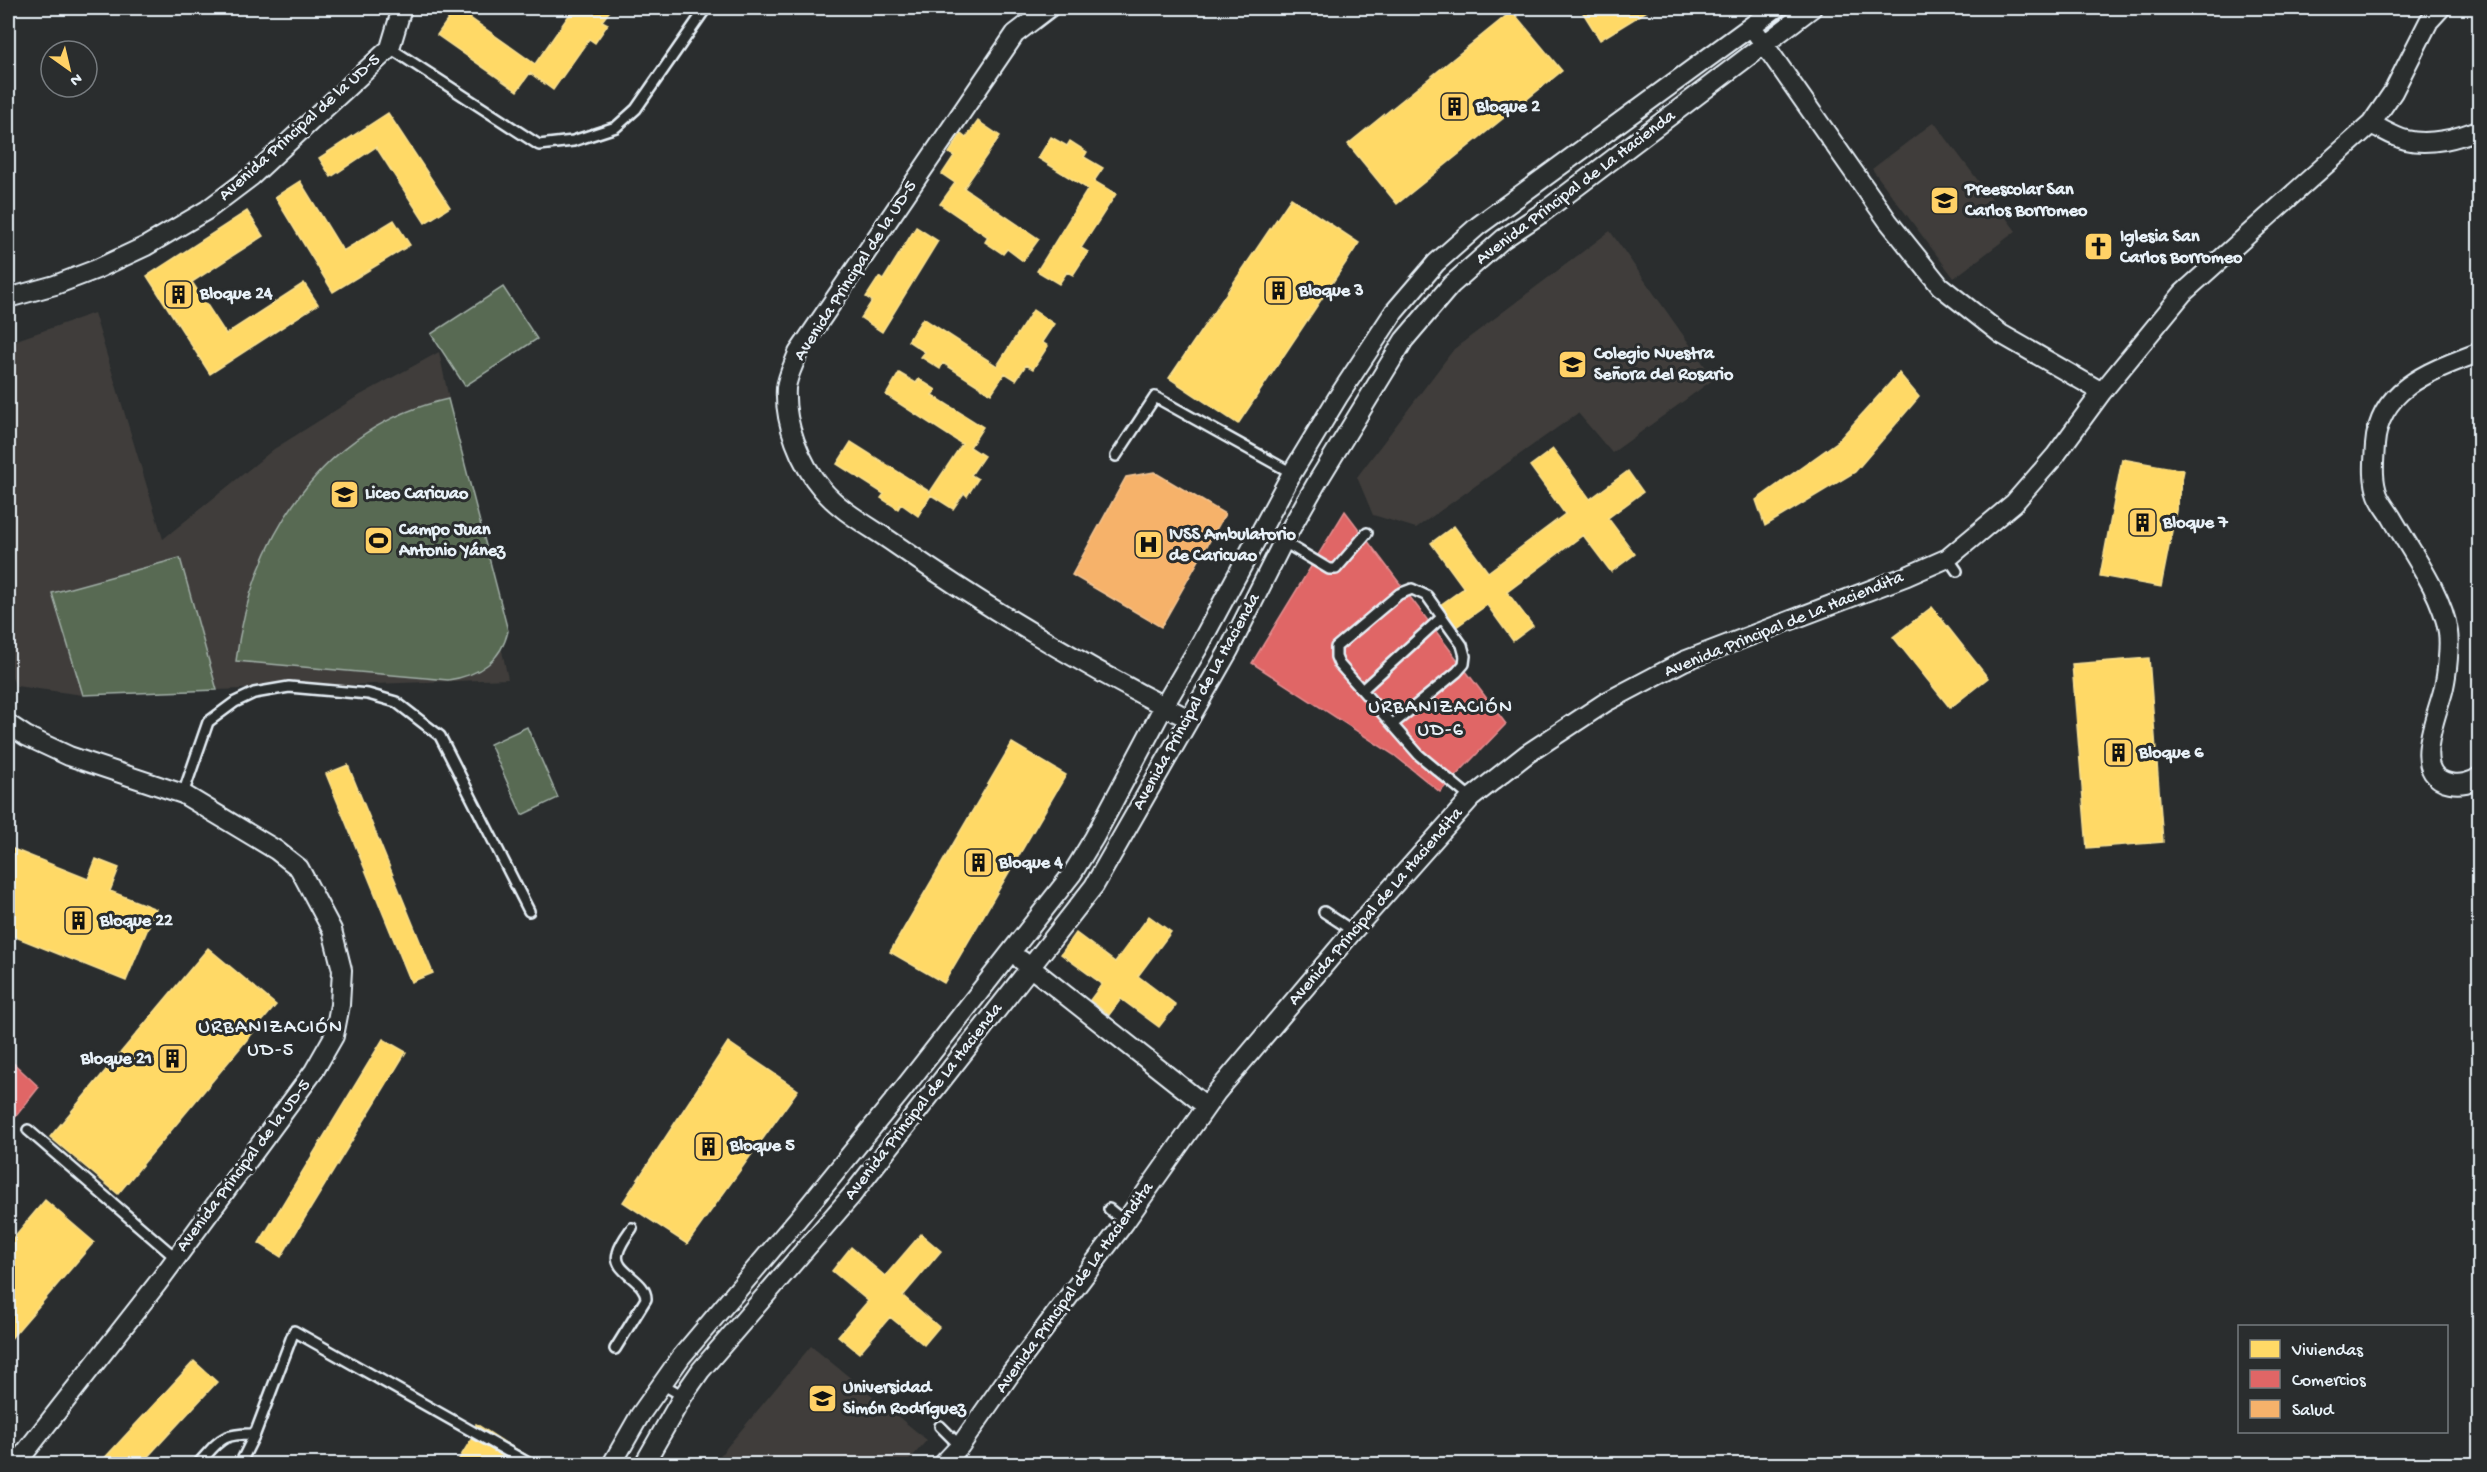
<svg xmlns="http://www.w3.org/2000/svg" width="2487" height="1472" font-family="'Gochi Hand',sans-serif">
	<rect width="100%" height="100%" fill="#2a2d2e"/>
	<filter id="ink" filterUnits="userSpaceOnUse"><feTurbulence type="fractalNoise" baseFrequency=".0167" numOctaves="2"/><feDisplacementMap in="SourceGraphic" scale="12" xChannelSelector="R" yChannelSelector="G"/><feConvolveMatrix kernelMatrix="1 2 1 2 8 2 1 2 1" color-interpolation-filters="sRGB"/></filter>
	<g filter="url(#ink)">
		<!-- built -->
		<path fill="#3f3d3b" d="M 1934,122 L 2016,231 L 1954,278 L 1872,169 Z
			M 1610,231 L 1714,379 L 1612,453 L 1578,413 L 1416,528 L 1373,515 L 1357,477 L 1454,349 Z
			M 94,313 L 163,539 L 274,449 L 355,398 L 439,352 L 508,679 L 83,695 L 16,686 L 8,670 L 8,343 Z
			M 811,1346 L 927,1440 L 906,1464 L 713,1464 Z"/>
		<!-- green -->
		<path fill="#596a53" stroke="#a0aea6" stroke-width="1.5" d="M 503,287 L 537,339 L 465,386 L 431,334 Z
			M 448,399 L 508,631 C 501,661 478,676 448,680 L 236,661 C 251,539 322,427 448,399 Z
			M 180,558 L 217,690 L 83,695 L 52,593 Z
			M 527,727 L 558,798 L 522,815 L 490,744 Z"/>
		<!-- homes -->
		<path fill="#ffd966" stroke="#f8e092" stroke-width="1.5" d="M 456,8 L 535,64 L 574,8 L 612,8 L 602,21 L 608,24 L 595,43 L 589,39 L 553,90 L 530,73 L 517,91 L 437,35 Z
			M 1580,8 L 1652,8 L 1600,40 Z
			M 1512,11 L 1562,71 L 1397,204 L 1348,144 Z
			M 388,113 L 450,207 L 425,223 L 376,147 L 331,177 L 319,158 Z
			M 978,121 L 1000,136 L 964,188 L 1039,239 L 1023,261 L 1007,249 L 1003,254 L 985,242 L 988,237 L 940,204 L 955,183 L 942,174 L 954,156 L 949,153 L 961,134 L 966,138 Z
			M 1051,137 L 1067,146 L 1070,141 L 1087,152 L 1084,157 L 1103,168 L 1094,181 L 1116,194 L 1081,248 L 1088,252 L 1073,275 L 1067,272 L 1059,284 L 1037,271 L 1088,189 L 1038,158 Z
			M 300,181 L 343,251 L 394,220 L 410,245 L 333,292 L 275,197 Z
			M 1291,198 L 1359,243 L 1238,424 L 1169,378 Z
			M 247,211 L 263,236 L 192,282 L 226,334 L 304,283 L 318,304 L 210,374 L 147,276 Z
			M 916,227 L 938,241 L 882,332 L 861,318 L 872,301 L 866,297 L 879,277 L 883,280 Z
			M 1033,310 L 1054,324 L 1042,342 L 1048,346 L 1033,369 L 1026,365 L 1016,380 L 1005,373 L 991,394 L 943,363 L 940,369 L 921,357 L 925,352 L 908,341 L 923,318 L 997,366 Z
			M 899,373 L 916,383 L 919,379 L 936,390 L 932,395 L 983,427 L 970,447 L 984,456 L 971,475 L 978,479 L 967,496 L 964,493 L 953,509 L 931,495 L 918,516 L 901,504 L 898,509 L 881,498 L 884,494 L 837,464 L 851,442 L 930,492 L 962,444 L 886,395 Z
			M 1899,373 L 1919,397 L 1855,472 L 1765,526 L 1756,500 L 1837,442 Z
			M 1553,449 L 1590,499 L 1628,471 L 1643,492 L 1608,518 L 1635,554 L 1611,572 L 1583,535 L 1507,592 L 1533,626 L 1513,641 L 1487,605 L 1452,630 L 1436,608 L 1464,588 L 1431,543 L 1454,526 L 1488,572 L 1565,514 L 1530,466 Z
			M 2122,459 L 2184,470 L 2161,587 L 2100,576 Z
			M 1932,607 L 1988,678 L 1950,708 L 1893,637 Z
			M 2149,658 L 2163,842 L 2087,848 L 2072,664 Z
			M 1012,743 L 1066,775 L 944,983 L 890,952 Z
			M 348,765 L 433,973 L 411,982 L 326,774 Z
			M 8,847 L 88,879 L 96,859 L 119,868 L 110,891 L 156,909 L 126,981 L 8,934 Z
			M 1149,916 L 1171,932 L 1138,976 L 1176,1005 L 1159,1027 L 1121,999 L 1109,1015 L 1090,1000 L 1102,984 L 1061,954 L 1076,933 L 1115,962 Z
			M 208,948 L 276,1005 L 118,1194 L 50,1137 Z
			M 383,1039 L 406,1052 L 281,1257 L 259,1243 Z
			M 728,1042 L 798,1090 L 687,1244 L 623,1202 Z
			M 45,1200 L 94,1242 L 8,1342 L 8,1244 Z
			M 921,1234 L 941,1251 L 903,1296 L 939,1327 L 924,1345 L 890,1317 L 859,1353 L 838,1336 L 868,1301 L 832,1271 L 851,1247 L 885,1276 Z
			M 194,1361 L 217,1382 L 141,1464 L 99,1464 Z
			M 476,1424 L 507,1444 L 542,1464 L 456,1464 L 475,1433 Z"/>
		<!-- shops -->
		<path fill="#e06666" stroke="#e29092" stroke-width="1.5" d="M 1345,511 L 1506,724 L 1440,792 L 1394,755 L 1252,663 Z
			M 8,1058 L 39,1087 L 8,1126 Z"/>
		<!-- health -->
		<path fill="#f6b26b" stroke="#f2c595" stroke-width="1.5" d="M 1154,472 L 1225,514 L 1161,627 L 1072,575 L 1126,477 Z"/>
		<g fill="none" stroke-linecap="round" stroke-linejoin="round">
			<defs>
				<path id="lane" d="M 390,48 L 539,145 L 573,141 L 616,127 L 636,109 L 706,8
					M 1116,456 L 1155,397 L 1292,473
					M 1262,529 L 1329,569 L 1336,569 L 1367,533
					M 1948,558 L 1957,571
					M 1362,690 L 1442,617
					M 1393,724 L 1457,672 L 1464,664 L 1465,656 L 1462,645 L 1427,596 L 1412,589 L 1399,594 L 1336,647 L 1336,657 L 1339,664 L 1419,755 L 1471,798
					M 183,794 L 208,722 L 235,702 L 254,693 L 289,687 L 368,694 L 396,702 L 440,736 L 529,911
					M 1324,912 L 1353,931
					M 28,1130 L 176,1258
					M 1109,1209 L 1125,1222
					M 615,1349 L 646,1299 C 647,1280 612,1272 618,1253 C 620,1244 627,1235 632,1228
					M 662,1384 L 683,1396
					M 940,1426 L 960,1446
					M 198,1464 C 220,1440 221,1433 255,1434
					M 240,1464 L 255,1434 L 294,1331 L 530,1464"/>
				<path id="street" d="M 1049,8 L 1015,34 L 798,353 C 794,364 787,377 786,388 C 784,423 800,463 822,489 C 841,512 871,527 895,544 C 988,609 1088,668 1189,719
					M 1757,34 L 1888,221 L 1940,286 L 2001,334 L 2102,392
					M 2371,124 C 2382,129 2394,137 2406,140 C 2429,146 2459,138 2480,129
					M 8,298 L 55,285 L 97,269 L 146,246 L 207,210 L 252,176 L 390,48 L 402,8
					M 2480,352 C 2433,370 2379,387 2375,445 C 2374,462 2372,479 2378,495 C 2381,503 2388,511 2392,518 C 2411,551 2443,595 2448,632 C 2450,646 2447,673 2444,687 C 2439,712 2408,775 2450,783 C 2460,785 2472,783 2480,776
					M 8,724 L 26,736 L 69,756 L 183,794 L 276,850 L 299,868 L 332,930 L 342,970 L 340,1005 L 334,1036 L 314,1071 L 157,1284 L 16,1464
					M 1021,960 L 1206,1106
					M 612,1464 L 640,1415 L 681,1357 L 801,1215 L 901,1092 L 1072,874 L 1094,838 L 1164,706 L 1198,648 L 1292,473 L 1338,397 L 1394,312 L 1436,263 L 1478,226 L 1776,8
					M 644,1464 L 683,1396 L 701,1370 L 852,1195 L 1094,886 L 1229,650 L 1283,542 L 1316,484 L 1404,340 L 1451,285 L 1503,239 L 1542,213 L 1812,8
					M 943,1464 L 960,1446 L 1011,1373 L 1125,1222 L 1216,1093 L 1353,931 L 1471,798 L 1527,754 L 1606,702 L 1684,661 L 1907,576 L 1948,558 L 2014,503 L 2055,456 L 2102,392 L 2183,293 L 2371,124 L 2393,92 L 2429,21 L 2441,8"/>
			</defs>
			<!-- lane casing -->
			<use href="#lane" stroke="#e8f1f8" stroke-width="14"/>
			<!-- street casing -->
			<use href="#street" stroke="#e8f1f8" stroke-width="22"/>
			<!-- lane -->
			<use href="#lane" stroke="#2a2d2e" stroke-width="9"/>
			<!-- street -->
			<use href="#street" stroke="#2a2d2e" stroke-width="18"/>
		</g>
	</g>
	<!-- icons -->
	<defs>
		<symbol id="building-square" viewBox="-11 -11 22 22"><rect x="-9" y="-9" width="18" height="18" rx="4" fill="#ffd166" stroke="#2a2d2e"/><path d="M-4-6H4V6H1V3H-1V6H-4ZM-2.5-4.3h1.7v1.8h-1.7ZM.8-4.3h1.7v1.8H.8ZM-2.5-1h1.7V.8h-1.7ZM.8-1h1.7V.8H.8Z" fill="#111"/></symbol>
		<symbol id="school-square" viewBox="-11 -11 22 22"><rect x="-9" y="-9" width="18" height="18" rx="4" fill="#ffd166" stroke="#2a2d2e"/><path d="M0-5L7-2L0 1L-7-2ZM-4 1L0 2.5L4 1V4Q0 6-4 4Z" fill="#111"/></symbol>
		<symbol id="church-square" viewBox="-11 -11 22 22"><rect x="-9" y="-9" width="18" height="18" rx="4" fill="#ffd166" stroke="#2a2d2e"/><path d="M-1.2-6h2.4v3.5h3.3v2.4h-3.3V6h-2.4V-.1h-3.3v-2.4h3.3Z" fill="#111"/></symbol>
		<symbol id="stadium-square" viewBox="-11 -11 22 22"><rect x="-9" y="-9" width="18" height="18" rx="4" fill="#ffd166" stroke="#2a2d2e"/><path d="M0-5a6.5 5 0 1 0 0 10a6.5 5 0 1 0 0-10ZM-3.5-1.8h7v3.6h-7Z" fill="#111"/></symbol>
		<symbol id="hospital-square" viewBox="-11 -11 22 22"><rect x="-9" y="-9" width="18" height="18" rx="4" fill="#ffd166" stroke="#2a2d2e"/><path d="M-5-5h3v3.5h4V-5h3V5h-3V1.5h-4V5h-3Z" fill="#111"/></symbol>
		<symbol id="university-square" viewBox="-11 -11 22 22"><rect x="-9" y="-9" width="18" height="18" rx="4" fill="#ffd166" stroke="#2a2d2e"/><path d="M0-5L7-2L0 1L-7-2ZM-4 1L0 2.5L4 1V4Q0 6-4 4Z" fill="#111"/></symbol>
	</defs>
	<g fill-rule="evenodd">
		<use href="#building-square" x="1438" y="90" width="33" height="33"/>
		<use href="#school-square" x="1928" y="184" width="33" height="33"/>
		<use href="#church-square" x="2082" y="230" width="33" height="33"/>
		<use href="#building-square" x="1262" y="274" width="33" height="33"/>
		<use href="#building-square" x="162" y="278" width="33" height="33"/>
		<use href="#school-square" x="1556" y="348" width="33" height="33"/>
		<use href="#school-square" x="328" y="478" width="33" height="33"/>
		<use href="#building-square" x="2126" y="506" width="33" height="33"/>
		<use href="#stadium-square" x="362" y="524" width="33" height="33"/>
		<use href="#hospital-square" x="1132" y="528" width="33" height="33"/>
		<use href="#building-square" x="2102" y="736" width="33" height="33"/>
		<use href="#building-square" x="962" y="846" width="33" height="33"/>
		<use href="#building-square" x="62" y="904" width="33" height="33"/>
		<use href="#building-square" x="156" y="1042" width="33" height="33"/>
		<use href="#building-square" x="692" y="1130" width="33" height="33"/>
		<use href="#university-square" x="806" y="1382" width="33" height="33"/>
	</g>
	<g text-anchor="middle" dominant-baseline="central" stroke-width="6" stroke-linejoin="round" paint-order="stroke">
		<!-- poi labels -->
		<g font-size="18" font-weight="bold" fill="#e8f1f8" stroke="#2a2d2e" text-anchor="start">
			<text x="1476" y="107">Bloque 2</text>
			<text x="1965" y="190">Preescolar San<tspan x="1965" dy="21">Carlos Borromeo</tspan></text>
			<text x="2120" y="237">Iglesia San<tspan x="2120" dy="21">Carlos Borromeo</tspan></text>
			<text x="1299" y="291">Bloque 3</text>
			<text x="200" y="294">Bloque 24</text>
			<text x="1594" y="354">Colegio Nuestra<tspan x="1594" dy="21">Señora del Rosario</tspan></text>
			<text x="365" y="494">Liceo Caricuao</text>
			<text x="2163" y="523">Bloque 7</text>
			<text x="399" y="530">Campo Juan<tspan x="399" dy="21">Antonio Yánez</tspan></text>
			<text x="1169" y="535">IVSS Ambulatorio<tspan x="1169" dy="21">de Caricuao</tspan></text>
			<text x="2139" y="753">Bloque 6</text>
			<text x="999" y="863">Bloque 4</text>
			<text x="100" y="921">Bloque 22</text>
			<text x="152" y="1059" text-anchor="end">Bloque 21</text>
			<text x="730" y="1146">Bloque 5</text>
			<text x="843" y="1388">Universidad<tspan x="843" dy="21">Simón Rodríguez</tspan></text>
		</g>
		<!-- street labels -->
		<g font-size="18" fill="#e8f1f8" stroke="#2a2d2e">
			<text transform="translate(300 128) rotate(-42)">Avenida Principal de la UD-5</text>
			<text transform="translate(1576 188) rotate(-37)">Avenida Principal de La Hacienda</text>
			<text transform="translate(856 271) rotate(-57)">Avenida Principal de la UD-5</text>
			<text transform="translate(1784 625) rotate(-22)">Avenida Principal de La Haciendita</text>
			<text transform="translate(1197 702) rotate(-61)">Avenida Principal de La Hacienda</text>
			<text transform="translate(1376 907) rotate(-49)">Avenida Principal de La Haciendita</text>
			<text transform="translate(924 1102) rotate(-52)">Avenida Principal de La Hacienda</text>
			<text transform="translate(244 1166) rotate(-53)">Avenida Principal de la UD-5</text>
			<text transform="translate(1075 1288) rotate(-54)">Avenida Principal de La Haciendita</text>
		</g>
		<!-- neighbourhood labels -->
		<g font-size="20" letter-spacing="1.5" fill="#e8f1f8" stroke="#2a2d2e">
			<text x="1441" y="708">URBANIZACIÓN<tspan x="1441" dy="23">UD-6</tspan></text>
			<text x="271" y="1028">URBANIZACIÓN<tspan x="271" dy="23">UD-5</tspan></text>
		</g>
	</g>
	<!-- margin -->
	<rect width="2487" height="1472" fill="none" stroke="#2a2d2e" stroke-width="30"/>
	<rect x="15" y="15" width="2457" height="1442" fill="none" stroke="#e8f1f8" stroke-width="2" filter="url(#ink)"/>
	<!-- legend -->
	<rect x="2238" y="1325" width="210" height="108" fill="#2a2d2e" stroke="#767b7f" stroke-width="1.5"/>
	<rect x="2250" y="1340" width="30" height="18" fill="#ffd966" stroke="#767b7f" stroke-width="1.5"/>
	<text x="2292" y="1355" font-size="18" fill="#e8f1f8">Viviendas</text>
	<rect x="2250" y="1370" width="30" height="18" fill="#e06666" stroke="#767b7f" stroke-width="1.5"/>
	<text x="2292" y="1385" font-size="18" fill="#e8f1f8">Comercios</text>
	<rect x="2250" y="1400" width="30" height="18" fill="#f6b26b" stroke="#767b7f" stroke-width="1.5"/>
	<text x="2292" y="1415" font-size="18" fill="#e8f1f8">Salud</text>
	<!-- north arrow -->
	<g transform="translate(69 69) rotate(146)"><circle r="28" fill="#2a2d2e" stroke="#767b7f" stroke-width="1.5"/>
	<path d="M0-4.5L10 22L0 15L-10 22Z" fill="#ffd166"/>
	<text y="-9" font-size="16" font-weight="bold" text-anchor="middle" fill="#e8f1f8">N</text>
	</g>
</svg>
